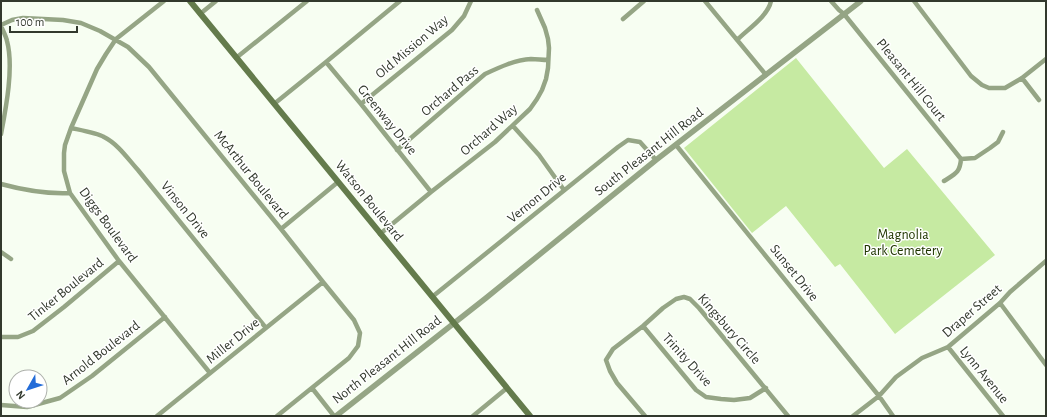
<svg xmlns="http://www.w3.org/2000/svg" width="1047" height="417" font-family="'Alegreya Sans',sans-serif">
	<rect width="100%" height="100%" fill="#f7fef2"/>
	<!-- green -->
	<path fill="#c6eaa2" d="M 796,58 L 884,168 L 907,149 L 995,255 L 895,334 L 840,264 L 835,267 L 786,206 L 752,233 L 684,148 Z"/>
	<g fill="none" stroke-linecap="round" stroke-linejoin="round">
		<!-- minor -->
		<path stroke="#95a585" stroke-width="4.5" d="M 164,1 L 116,39 L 106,54 L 97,69 L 71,128 L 65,145 L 64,153 L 64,171 L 70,193 L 119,261 L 210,373
			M 705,1 L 766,75
			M 831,1 L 839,10 L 844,14 L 961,159 L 975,158 L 990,148 L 998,142 L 1003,132
			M 914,1 L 971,76 L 982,85 L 989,88 L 1005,88 L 1022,78 L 1046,59
			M 200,14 L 216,1
			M 623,19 L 644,1
			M 1,25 L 12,20 L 23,18 L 63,20 L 81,23 L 100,31 L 128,47 L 149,67 L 281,229 L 323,282 L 354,320 L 360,333 L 358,346 L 349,358 L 277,416
			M 1,26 C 3,31 6,36 7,41 C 14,67 6,108 1,134
			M 737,40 C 748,29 768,16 771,1
			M 236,58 L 307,1
			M 326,62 L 361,104 L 431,192
			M 1022,78 L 1039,100
			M 274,104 L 326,62 L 400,1
			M 361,104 L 452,30 L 464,16 L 471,1
			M 513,126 L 539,155 L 564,190
			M 71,128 C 80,130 97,133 104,137 C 118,144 128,159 138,170 L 266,328
			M 676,145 L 879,396 L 893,416
			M 397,150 L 485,74 C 500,67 515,60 531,59 C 537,59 542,60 548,60
			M 944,181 C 955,174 960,173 961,159
			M 1,184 C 23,190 47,194 70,193
			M 281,229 L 338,182
			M 380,234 L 431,192 L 495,142 L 530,109 L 537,99 L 542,90 L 546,79 L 548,68 L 549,48 L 548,39 L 545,28 L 537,10
			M 1,252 L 11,259
			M 432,297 L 618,147 L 628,140 L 640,142 L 656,160
			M 1000,303 L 1046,365
			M 643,326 L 696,390 L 706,397 L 721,399 L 734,400 L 750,398 L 766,388
			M 1,337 L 18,337 L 33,331 L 64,307 L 119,261
			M 948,347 L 1003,416
			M 312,388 L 334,416
			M 1,405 L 27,407 L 60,398 L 92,376 L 165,317
			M 157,416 L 323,282
			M 473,416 L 507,388
			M 645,416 L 617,383 L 610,371 L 606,360 L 613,349 L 643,326 L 663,308 L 676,299 L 684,297 L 690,299 L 699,308 L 788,416
			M 853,416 L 879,396 L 896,377 L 922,358 L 948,347 L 1000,303 L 1010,292 L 1046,261"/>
		<!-- tertiary -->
		<path stroke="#95a585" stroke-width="5.5" d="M 336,416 L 486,298 L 656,160 L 861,1"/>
		<!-- secondary -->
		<path stroke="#647b4c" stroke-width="6" d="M 190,1 L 530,416"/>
	</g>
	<g text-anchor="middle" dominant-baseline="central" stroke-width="3" stroke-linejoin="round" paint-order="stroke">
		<!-- street labels -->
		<g font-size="14" fill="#32392d" stroke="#fff">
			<text transform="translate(412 47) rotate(-40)">Old Mission Way</text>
			<text transform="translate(911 80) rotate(51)">Pleasant Hill Court</text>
			<text transform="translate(450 91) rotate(-40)">Orchard Pass</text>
			<text transform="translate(387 120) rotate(51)">Greenway Drive</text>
			<text transform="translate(489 130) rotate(-41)">Orchard Way</text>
			<text transform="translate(649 152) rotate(-38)">South Pleasant Hill Road</text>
			<text transform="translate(251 175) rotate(51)">McArthur Boulevard</text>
			<text transform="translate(537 198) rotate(-39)">Vernon Drive</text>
			<text transform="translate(369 201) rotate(51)">Watson Boulevard</text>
			<text transform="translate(185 210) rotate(51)">Vinson Drive</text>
			<text transform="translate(108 225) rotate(54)">Diggs Boulevard</text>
			<text transform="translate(794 273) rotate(51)">Sunset Drive</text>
			<text transform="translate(66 290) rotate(-39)">Tinker Boulevard</text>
			<text transform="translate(972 311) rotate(-41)">Draper Street</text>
			<text transform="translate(729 329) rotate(49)">Kingsbury Circle</text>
			<text transform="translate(233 341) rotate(-39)">Miller Drive</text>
			<text transform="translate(101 353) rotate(-38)">Arnold Boulevard</text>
			<text transform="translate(387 360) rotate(-38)">North Pleasant Hill Road</text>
			<text transform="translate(687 360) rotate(48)">Trinity Drive</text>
			<text transform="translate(984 375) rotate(51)">Lynn Avenue</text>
		</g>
		<!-- park labels -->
		<g font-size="14" fill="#203600" stroke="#fff">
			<text x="903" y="235">Magnolia<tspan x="903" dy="16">Park Cemetery</tspan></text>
		</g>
	</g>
	<!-- border -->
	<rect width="1047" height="417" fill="none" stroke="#32392d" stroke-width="4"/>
	<!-- north arrow -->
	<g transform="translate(28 389) rotate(231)"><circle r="19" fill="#ffffff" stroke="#adb0ab"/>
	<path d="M0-3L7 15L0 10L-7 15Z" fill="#236cd8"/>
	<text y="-6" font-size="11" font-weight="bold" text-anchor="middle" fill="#32392d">N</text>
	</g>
	<!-- scale -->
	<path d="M10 26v6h67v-6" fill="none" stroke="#32392d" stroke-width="2"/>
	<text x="16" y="26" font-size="12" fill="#32392d" stroke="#ffffff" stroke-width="3" paint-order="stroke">100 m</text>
</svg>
